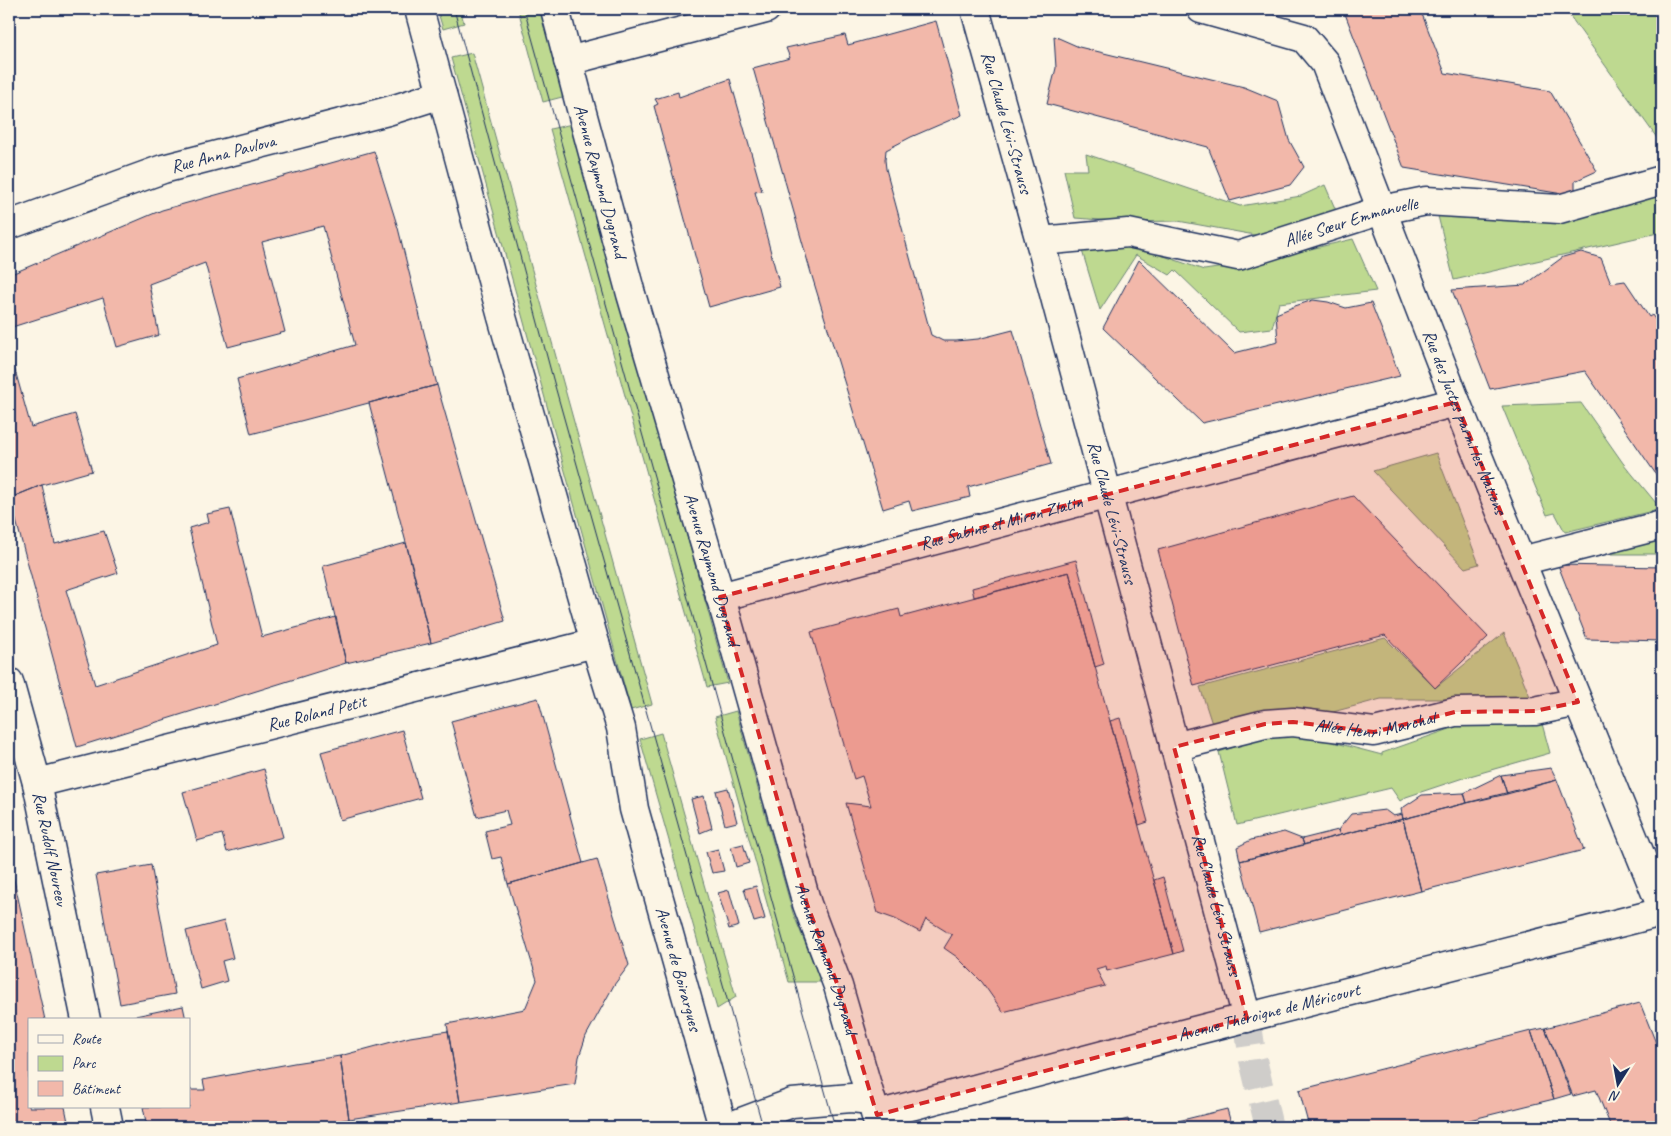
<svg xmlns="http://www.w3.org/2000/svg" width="1671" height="1136" font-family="Caveat,sans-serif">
	<rect width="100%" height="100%" fill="#fcf5e5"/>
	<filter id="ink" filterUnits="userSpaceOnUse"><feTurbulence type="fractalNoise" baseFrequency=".02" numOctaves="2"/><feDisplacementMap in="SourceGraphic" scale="10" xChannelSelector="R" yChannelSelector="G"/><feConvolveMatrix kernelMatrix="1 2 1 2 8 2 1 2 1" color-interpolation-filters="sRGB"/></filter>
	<g filter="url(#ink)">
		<!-- green -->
		<path fill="#bed990" stroke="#6c8477" d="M 437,9 L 460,9 L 464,23 L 443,29 Z
			M 518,9 L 542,9 L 566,96 L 543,102 Z
			M 1565,9 L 1662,9 L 1662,145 Z
			M 472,53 L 652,704 L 631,710 L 451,58 Z
			M 572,124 L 728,683 L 707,687 L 550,129 Z
			M 1086,154 L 1240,206 L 1301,196 L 1325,185 L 1337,213 L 1271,238 L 1178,221 L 1127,222 L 1075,218 L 1064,170 L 1088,170 Z
			M 1662,192 L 1662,232 L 1454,280 L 1437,212 Z
			M 1128,237 L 1161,255 L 1204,270 L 1251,263 L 1353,239 L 1376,291 L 1279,303 L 1272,328 L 1239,332 L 1175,270 L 1170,275 L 1136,255 L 1100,310 L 1080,244 Z
			M 1581,403 L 1623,463 L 1661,509 L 1565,532 L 1555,513 L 1547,515 L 1502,406 Z
			M 1436,453 L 1479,564 L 1465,568 L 1373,471 Z
			M 1662,538 L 1662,554 L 1585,554 Z
			M 1504,633 L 1531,699 L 1381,699 L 1333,712 L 1266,710 L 1213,727 L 1200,687 L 1385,638 L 1435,688 Z
			M 736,711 L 793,913 L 821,982 L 789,982 L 715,717 Z
			M 1541,720 L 1550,753 L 1463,778 L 1406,797 L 1400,801 L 1391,788 L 1237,825 L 1219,752 L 1287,730 L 1382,755 L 1382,753 L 1461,725 Z
			M 661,733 L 736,997 L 717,1009 L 640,739 Z"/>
		<!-- building -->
		<path fill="#f2b8aa" stroke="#1b2f5e" d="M 1350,9 L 1420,9 L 1445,73 L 1550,91 L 1597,171 L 1575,181 L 1575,196 L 1404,168 L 1344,11 Z
			M 936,21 L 962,115 L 911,137 L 886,150 L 885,160 L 886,169 L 931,335 L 943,341 L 956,341 L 978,339 L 1013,330 L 1051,464 L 968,487 L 970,497 L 912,511 L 909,501 L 883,509 L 811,273 L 753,68 L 790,58 L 786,48 L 845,35 L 848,45 Z
			M 1054,36 L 1079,47 L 1244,87 L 1278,101 L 1289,140 L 1304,167 L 1290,185 L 1230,201 L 1208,147 L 1047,104 L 1056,68 Z
			M 730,79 L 762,191 L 755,192 L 780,287 L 709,307 L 654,106 L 658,104 L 655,99 L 678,92 L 679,97 Z
			M 374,151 L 398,228 L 437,385 L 251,434 L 237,379 L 355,345 L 323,226 L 262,242 L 285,332 L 228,347 L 205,263 L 149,284 L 159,335 L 117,347 L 103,298 L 9,328 L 9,275 L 162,210 Z
			M 1581,252 L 1601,258 L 1611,283 L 1625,281 L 1649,317 L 1652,315 L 1662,329 L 1662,483 L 1585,371 L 1490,389 L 1452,290 L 1525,285 L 1563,257 Z
			M 1139,260 L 1234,353 L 1278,342 L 1276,314 L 1295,306 L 1313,300 L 1328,302 L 1346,308 L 1371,303 L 1400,376 L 1202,423 L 1103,328 Z
			M 9,349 L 31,427 L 75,414 L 92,471 L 42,485 L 10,498 Z
			M 437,385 L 505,621 L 431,643 L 413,569 L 369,403 Z
			M 42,485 L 55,544 L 104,531 L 118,573 L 66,590 L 95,685 L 217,645 L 189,528 L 209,522 L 207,514 L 230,509 L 262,637 L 336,617 L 346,663 L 77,747 L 10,498 Z
			M 1353,496 L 1488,637 L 1435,688 L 1385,635 L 1194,686 L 1158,550 Z
			M 406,543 L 431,643 L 346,663 L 323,566 Z
			M 1076,560 L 1104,664 L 1095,667 L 1069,572 L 974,597 L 972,588 Z
			M 1558,565 L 1662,567 L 1662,641 L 1587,639 Z
			M 1069,572 L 1174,954 L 1107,971 L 1106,966 L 1096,969 L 1105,986 L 1003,1012 L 982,982 L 957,957 L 944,948 L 952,935 L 926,919 L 920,932 L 895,919 L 878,913 L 846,803 L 871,806 L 862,776 L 854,779 L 811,632 L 899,609 L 901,617 Z
			M 538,698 L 583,863 L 508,884 L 501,857 L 492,859 L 485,831 L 510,825 L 506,810 L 477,817 L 451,721 Z
			M 1120,718 L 1148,822 L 1139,825 L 1110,721 Z
			M 402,730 L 421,798 L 340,820 L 321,752 Z
			M 1551,768 L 1557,780 L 1507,794 L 1501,775 Z
			M 264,769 L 283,837 L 227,852 L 222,834 L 197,841 L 183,792 Z
			M 1501,775 L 1507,794 L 1467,803 L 1464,793 Z
			M 1557,780 L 1584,850 L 1421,891 L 1403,819 Z
			M 728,788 L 737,822 L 725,825 L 716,791 Z
			M 1464,793 L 1467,803 L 1403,819 L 1401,809 L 1422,795 Z
			M 704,796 L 712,828 L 700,833 L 691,799 Z
			M 1385,810 L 1393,816 L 1402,814 L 1403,819 L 1340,835 L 1338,830 L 1351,814 Z
			M 1403,819 L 1421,891 L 1259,932 L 1240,861 Z
			M 1338,830 L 1340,835 L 1304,845 L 1302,839 Z
			M 1284,832 L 1302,839 L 1304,845 L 1240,861 L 1237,847 L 1251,840 Z
			M 743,844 L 749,863 L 736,867 L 731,847 Z
			M 718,849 L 724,871 L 712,873 L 706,852 Z
			M 9,857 L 45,1020 L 29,1020 L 29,1107 L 65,1107 L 69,1127 L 9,1127 Z
			M 597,859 L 629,965 L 614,985 L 586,1036 L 579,1057 L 575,1084 L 460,1102 L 447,1024 L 525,1009 L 537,980 L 508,884 Z
			M 151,865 L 175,994 L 120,1004 L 96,875 Z
			M 1163,877 L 1183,951 L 1174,954 L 1154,880 Z
			M 756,886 L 765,919 L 754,922 L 744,889 Z
			M 729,890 L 739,926 L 729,929 L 718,893 Z
			M 224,921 L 233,958 L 222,961 L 227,981 L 201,989 L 186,931 Z
			M 1640,1003 L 1662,1058 L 1662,1127 L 1611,1127 L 1596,1090 L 1573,1096 L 1545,1028 Z
			M 183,1006 L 186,1020 L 126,1020 L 126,1018 Z
			M 1545,1028 L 1571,1094 L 1554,1099 L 1531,1031 Z
			M 448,1031 L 460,1102 L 349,1119 L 340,1056 L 410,1037 Z
			M 1531,1031 L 1554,1099 L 1441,1127 L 1309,1127 L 1299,1090 Z
			M 340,1056 L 349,1119 L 303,1127 L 147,1127 L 143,1107 L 189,1107 L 189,1085 L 190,1090 L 205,1090 L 203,1080 L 294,1063 Z
			M 1227,1109 L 1232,1127 L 1171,1127 L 1170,1123 Z
			M 1128,1119 L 1130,1127 L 1096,1127 Z
			M 1170,1123 L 1171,1127 L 1153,1127 L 1163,1125 Z"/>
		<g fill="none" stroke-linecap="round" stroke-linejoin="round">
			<!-- minor-tunnel -->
			<path stroke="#cfcdca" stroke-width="28" stroke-dasharray="28 14" stroke-linecap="butt" d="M 1247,1018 L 1253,1060 L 1269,1127"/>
			<defs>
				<g id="minor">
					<path id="s1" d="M 975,9 L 1040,241 L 1247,1018"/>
					<path id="s2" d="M 1201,9 L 1304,38 L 1325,63 L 1456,402 L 1662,908"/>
					<path d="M 568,61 L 766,9"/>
					<path id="s3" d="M 9,225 L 163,169 L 388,111 L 442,94"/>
					<path id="s4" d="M 1040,241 L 1128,233 L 1238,256 L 1382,210 L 1426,201 L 1559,209 L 1662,180"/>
					<path d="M 1521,561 L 1662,525"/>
					<path id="s5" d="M 720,597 L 1456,402"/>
					<path id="s6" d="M 9,682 L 37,783 L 86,1020"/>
					<path id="s7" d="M 1174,747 L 1265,724 L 1293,722 L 1374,732 L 1455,712 L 1535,711 L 1578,702"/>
					<path id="s8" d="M 37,783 L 595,643"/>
					<path d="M 105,1107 L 109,1127"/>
					<path id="s9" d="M 877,1115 L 1194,1031 L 1662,912"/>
				</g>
				<g id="major">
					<path id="s10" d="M 419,9 L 502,317 L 595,643 L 621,728 L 634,809 L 723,1127"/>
					<path id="s11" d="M 555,9 L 580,105 L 631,294 L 727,619 L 807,904 L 838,986 L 879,1127"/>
					<path d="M 728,1127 L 792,1103 L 851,1098 L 871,1100"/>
				</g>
			</defs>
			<!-- minor casing -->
			<use href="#minor" stroke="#1b2f5e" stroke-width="31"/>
			<!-- major casing -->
			<use href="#major" stroke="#1b2f5e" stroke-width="31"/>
			<!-- minor -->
			<use href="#minor" stroke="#fcf5e5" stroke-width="28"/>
			<!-- major -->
			<use href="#major" stroke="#fcf5e5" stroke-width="28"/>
			<!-- tram -->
			<path stroke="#1b2f5e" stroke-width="1" d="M 454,9 L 553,379 L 763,1127
				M 524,9 L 835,1127"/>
		</g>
	</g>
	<!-- marked area -->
	<path fill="#d62828" fill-opacity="0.2" stroke="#d62828" stroke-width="4" stroke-dasharray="10 6" stroke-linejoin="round" d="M 1456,402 L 1578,702 L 1535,711 L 1455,712 L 1374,732 L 1293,722 L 1265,724 L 1174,747 L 1247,1018 L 877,1115 L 838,986 L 807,904 L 720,597 Z"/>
	<g text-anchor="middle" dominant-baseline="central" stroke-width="5" stroke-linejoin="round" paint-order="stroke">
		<!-- street labels -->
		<g font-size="18" fill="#1b2f5e" stroke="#fcf5e5">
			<text stroke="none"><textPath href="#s1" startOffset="118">Rue Claude Lévi-Strauss</textPath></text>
			<text stroke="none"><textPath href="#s3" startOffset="226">Rue Anna Pavlova</textPath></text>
			<text stroke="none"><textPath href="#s11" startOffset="178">Avenue Raymond Dugrand</textPath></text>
			<text stroke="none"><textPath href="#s4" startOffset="319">Allée Sœur Emmanuelle</textPath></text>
			<text stroke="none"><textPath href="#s2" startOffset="525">Rue des Justes parmi les Nations</textPath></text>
			<text stroke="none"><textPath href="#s1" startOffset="522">Rue Claude Lévi-Strauss</textPath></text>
			<text stroke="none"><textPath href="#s5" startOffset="291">Rue Sabine et Miron Zlatin</textPath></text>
			<text stroke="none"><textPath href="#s11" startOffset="582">Avenue Raymond Dugrand</textPath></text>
			<text stroke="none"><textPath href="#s8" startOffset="288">Rue Roland Petit</textPath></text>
			<text stroke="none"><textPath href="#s7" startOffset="205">Allée Henri Marchal</textPath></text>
			<text stroke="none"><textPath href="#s6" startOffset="172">Rue Rudolf Noureev</textPath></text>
			<text stroke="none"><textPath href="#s1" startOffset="928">Rue Claude Lévi-Strauss</textPath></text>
			<text stroke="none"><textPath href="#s11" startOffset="988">Avenue Raymond Dugrand</textPath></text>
			<text stroke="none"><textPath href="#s10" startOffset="995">Avenue de Boirargues</textPath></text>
			<text stroke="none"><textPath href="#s9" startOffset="405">Avenue Théroigne de Méricourt</textPath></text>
		</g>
	</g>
	<!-- margin -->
	<rect width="1671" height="1136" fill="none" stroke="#fcf5e5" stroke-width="30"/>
	<rect x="15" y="15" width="1641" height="1106" fill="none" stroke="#1b2f5e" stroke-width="2" filter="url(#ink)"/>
	<!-- legend -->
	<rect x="28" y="1018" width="162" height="90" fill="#fcf5e5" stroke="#a2a6af"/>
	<rect x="38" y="1035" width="25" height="8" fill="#fcf5e5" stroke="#a2a6af"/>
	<text x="72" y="1044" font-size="15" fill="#1b2f5e">Route</text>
	<rect x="38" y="1056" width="25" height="15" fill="#bed990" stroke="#a2a6af"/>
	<text x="72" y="1068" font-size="15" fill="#1b2f5e">Parc</text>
	<rect x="38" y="1081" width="25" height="15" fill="#f2b8aa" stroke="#a2a6af"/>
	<text x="72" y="1094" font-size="15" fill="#1b2f5e">Bâtiment</text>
	<!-- north arrow -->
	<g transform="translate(1618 1084) rotate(191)" stroke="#fcf5e5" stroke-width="4" paint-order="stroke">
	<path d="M0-4L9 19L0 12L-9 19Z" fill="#1b2f5e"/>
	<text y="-8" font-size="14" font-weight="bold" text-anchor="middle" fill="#1b2f5e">N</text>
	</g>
</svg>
